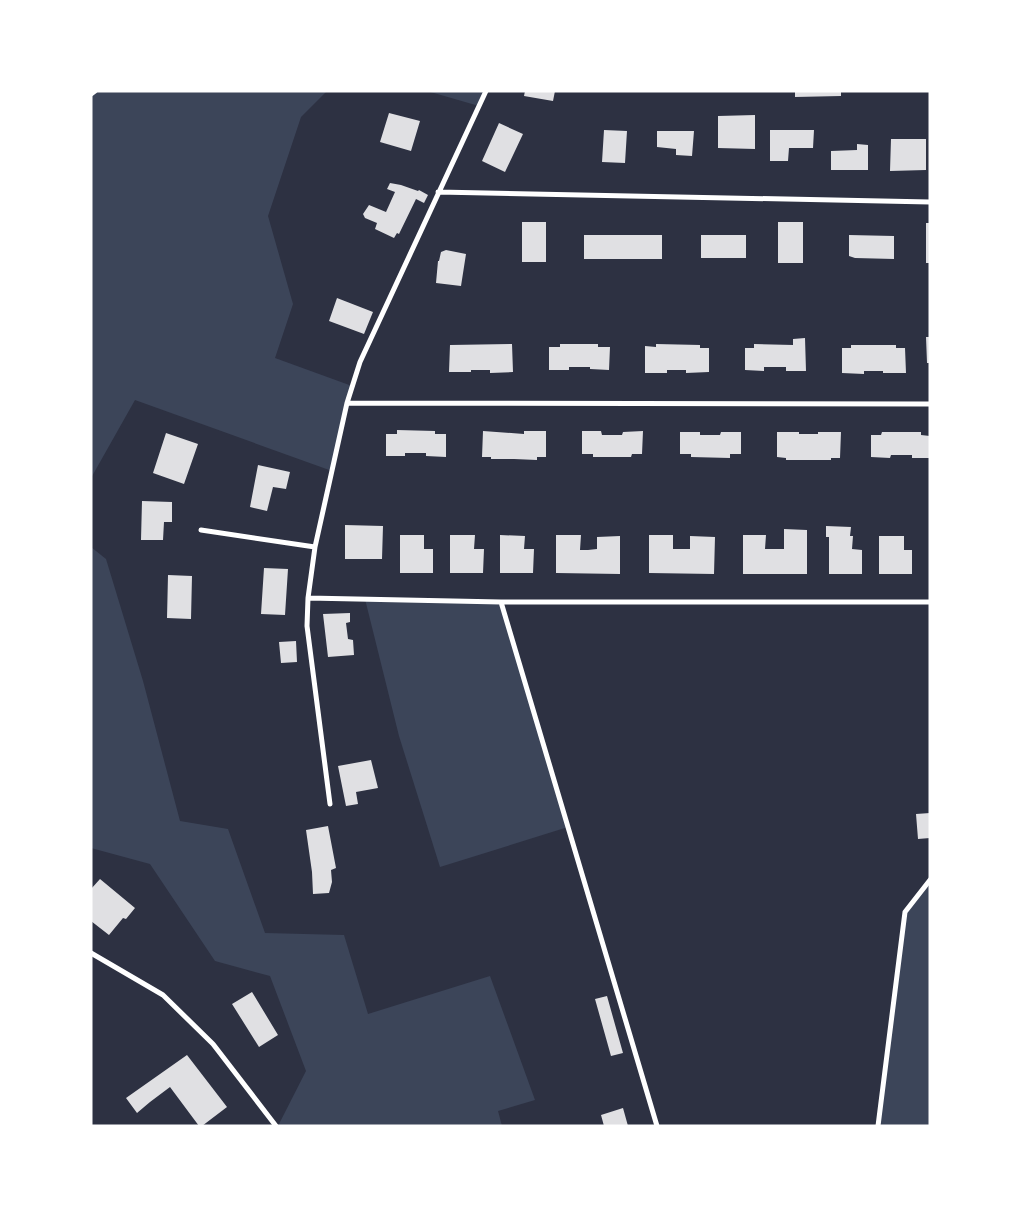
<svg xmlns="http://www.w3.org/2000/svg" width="1021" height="1217" font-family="Arial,sans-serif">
	<rect width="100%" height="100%" fill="#2d3142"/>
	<!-- green -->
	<path fill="#3c4559" d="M 91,91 L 327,91 L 301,117 L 268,216 L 293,304 L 275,358 L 352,386 L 332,471 L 135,400 L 91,478 Z
		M 427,91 L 486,91 L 479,106 Z
		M 91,547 L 106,559 L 143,681 L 180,821 L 228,829 L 265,933 L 344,935 L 368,1014 L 490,976 L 535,1100 L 498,1111 L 502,1126 L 278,1126 L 306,1071 L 270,976 L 215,961 L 150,864 L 91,848 Z
		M 365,599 L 501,602 L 568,827 L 440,867 L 399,736 Z
		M 930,880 L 930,1126 L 878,1126 L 905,912 Z"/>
	<!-- building -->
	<path fill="#e0e0e3" d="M 525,91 L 555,91 L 553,101 L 524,96 Z
		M 795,91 L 841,91 L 841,96 L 795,97 Z
		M 389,113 L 420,121 L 411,151 L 380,142 Z
		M 755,115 L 755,149 L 718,148 L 718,116 Z
		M 499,123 L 523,134 L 505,172 L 482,161 Z
		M 604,130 L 627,131 L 625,163 L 602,162 Z
		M 770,130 L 814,130 L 813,148 L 789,148 L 788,161 L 770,161 Z
		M 657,131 L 694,131 L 692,156 L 676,155 L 676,149 L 657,147 Z
		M 891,139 L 926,139 L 926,170 L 890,171 Z
		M 857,144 L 868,145 L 868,170 L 831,170 L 831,151 L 857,150 Z
		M 390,183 L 401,185 L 418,191 L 419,190 L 428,195 L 424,203 L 416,199 L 399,234 L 397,233 L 394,238 L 375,229 L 377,223 L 365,218 L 363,214 L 369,205 L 386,212 L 395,192 L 387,189 Z
		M 522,222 L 546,222 L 546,262 L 522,262 Z
		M 778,222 L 803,222 L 803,263 L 778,263 Z
		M 926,223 L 930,223 L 930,263 L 926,263 Z
		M 584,235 L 662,235 L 662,259 L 584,259 Z
		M 701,235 L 746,235 L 746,258 L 701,258 Z
		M 849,235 L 894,236 L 894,259 L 855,258 L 849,256 Z
		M 446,250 L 466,254 L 461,286 L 436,283 L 438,261 L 439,261 L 441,252 Z
		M 337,298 L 373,312 L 364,334 L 329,321 Z
		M 926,337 L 930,337 L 930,363 L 927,363 Z
		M 805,338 L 806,371 L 786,371 L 786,367 L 764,367 L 764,371 L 745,370 L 745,348 L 754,348 L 754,344 L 793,345 L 793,339 Z
		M 512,344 L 513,372 L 490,373 L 490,370 L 471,370 L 471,372 L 449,372 L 450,345 Z
		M 560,344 L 598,344 L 598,347 L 610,347 L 609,370 L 590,369 L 590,367 L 569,367 L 569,370 L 549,370 L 549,347 L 560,347 Z
		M 656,344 L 700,345 L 700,348 L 709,348 L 709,372 L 686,373 L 686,370 L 667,370 L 667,373 L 645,373 L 645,346 L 656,347 Z
		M 851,345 L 896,345 L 896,348 L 905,348 L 906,373 L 883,373 L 883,371 L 864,371 L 864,374 L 842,373 L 842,348 L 851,348 Z
		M 397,430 L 435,431 L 435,434 L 446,434 L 446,457 L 426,456 L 426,453 L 405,453 L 405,456 L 386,456 L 386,434 L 397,434 Z
		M 483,431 L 524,434 L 524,431 L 546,431 L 546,457 L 537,457 L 537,460 L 514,459 L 491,459 L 491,457 L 482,457 Z
		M 582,431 L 601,431 L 602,435 L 622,435 L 623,432 L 643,431 L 642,454 L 632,454 L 631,457 L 593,457 L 593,454 L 582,454 Z
		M 680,432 L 700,432 L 700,435 L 720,435 L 721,432 L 741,432 L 741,454 L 730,454 L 730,458 L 691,457 L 691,454 L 680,454 Z
		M 777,432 L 799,432 L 799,434 L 818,434 L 818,432 L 841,432 L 840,458 L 831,458 L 831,460 L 786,460 L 786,458 L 777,457 Z
		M 882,432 L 921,432 L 921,435 L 930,436 L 930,458 L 912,458 L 912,455 L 891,455 L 890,458 L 871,457 L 871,435 L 881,435 Z
		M 166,433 L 198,444 L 184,484 L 153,473 Z
		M 258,465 L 290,472 L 286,489 L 273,487 L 267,511 L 250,507 Z
		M 142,501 L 172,502 L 172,522 L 164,522 L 163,540 L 141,540 Z
		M 345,525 L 383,526 L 382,559 L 345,559 Z
		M 826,526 L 851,527 L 850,536 L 853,536 L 852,549 L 862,550 L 862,574 L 829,574 L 829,537 L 826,537 Z
		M 784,529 L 807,530 L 807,574 L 743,574 L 743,535 L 766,535 L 765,549 L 784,549 Z
		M 400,535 L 424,535 L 424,549 L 433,549 L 433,573 L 400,573 Z
		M 450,535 L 475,535 L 474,549 L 484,549 L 483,573 L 450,573 Z
		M 500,535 L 525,536 L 524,549 L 534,549 L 533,573 L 500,573 Z
		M 556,535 L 581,535 L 580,550 L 588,550 L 597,549 L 597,537 L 620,536 L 620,574 L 556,573 Z
		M 649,535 L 673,535 L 673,549 L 690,549 L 690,536 L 715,537 L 714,574 L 649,573 Z
		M 879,536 L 904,536 L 904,550 L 912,550 L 912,574 L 879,574 Z
		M 264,568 L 288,569 L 285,615 L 261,614 Z
		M 168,575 L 192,576 L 191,619 L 167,618 Z
		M 350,613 L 350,622 L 346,623 L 348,639 L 353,640 L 354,655 L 328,657 L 323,614 Z
		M 296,641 L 297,662 L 281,663 L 279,642 Z
		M 371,760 L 378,788 L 356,792 L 358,804 L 346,806 L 338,766 Z
		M 930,813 L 930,838 L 918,839 L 916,814 Z
		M 328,826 L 336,868 L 331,870 L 332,882 L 329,893 L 313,894 L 312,872 L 306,830 Z
		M 100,879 L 135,908 L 126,919 L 123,918 L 109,935 L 91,921 L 91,889 Z
		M 252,992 L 278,1035 L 259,1047 L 232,1004 Z
		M 607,996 L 623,1053 L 611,1056 L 595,999 Z
		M 187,1055 L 227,1107 L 202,1126 L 199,1126 L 170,1087 L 150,1102 L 137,1113 L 126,1098 Z
		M 623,1108 L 628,1126 L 604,1126 L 601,1115 Z"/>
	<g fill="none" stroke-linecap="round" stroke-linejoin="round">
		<!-- minor -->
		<path stroke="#fff" stroke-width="5" d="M 91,94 L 95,91
			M 438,192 L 930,202
			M 347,403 L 930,404
			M 201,530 L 315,547
			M 308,598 L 501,602 L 930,602
			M 501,602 L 657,1126
			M 330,804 L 307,626 L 308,598 L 315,547 L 347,403 L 360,362 L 486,91
			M 91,953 L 163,995 L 213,1044 L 276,1126
			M 878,1126 L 905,912 L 930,880"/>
	</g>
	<!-- border -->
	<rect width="1021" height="1217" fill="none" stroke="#ffffff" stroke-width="185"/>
</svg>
